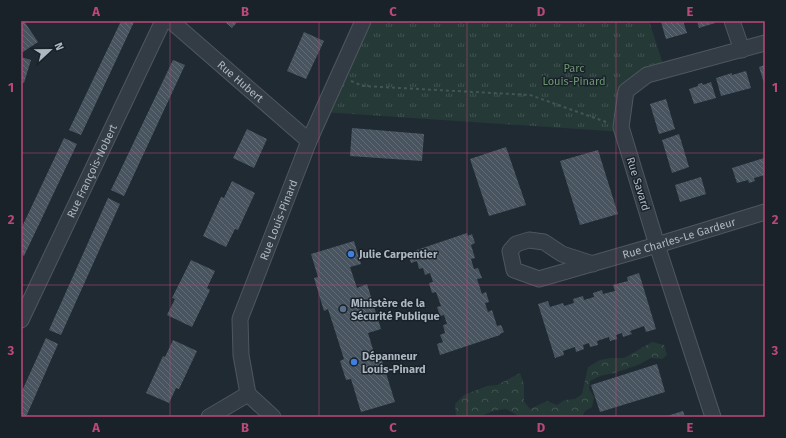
<svg xmlns="http://www.w3.org/2000/svg" width="786" height="438" font-family="'Fira Sans',sans-serif">
	<defs>
		<pattern id="forest-crowns" width="20" height="18" patternUnits="userSpaceOnUse"><rect width="20" height="18" fill="#253937"/><path d="M2 6a3 3 0 1 1 6 0M12 15a3 3 0 1 1 6 0" fill="none" stroke="#425352"/></pattern>
		<pattern id="park-tufts" width="24" height="20" patternUnits="userSpaceOnUse"><rect width="24" height="20" fill="#253937"/><path d="M3 7l-1-3M5 7V3M7 7l1-3M15 17l-1-3M17 17v-4M19 17l1-3" fill="none" stroke="#425352"/></pattern>
		<pattern id="building-back-hatch" width="6" height="6" patternUnits="userSpaceOnUse"><rect width="6" height="6" fill="#485560"/><path d="M-1 5l2 2M0 0l6 6M5-1l2 2" fill="none" stroke="#606b75"/></pattern>
	</defs>
	<rect width="100%" height="100%" fill="#202a33"/>
	<!-- forest -->
	<path fill="url(#forest-crowns)" d="M 652,342 L 664,345 L 667,355 L 662,359 L 651,358 L 638,365 L 614,373 L 600,376 L 590,381 L 589,389 L 594,397 L 592,407 L 585,411 L 582,417 L 519,417 L 519,416 L 506,409 L 493,411 L 484,415 L 476,417 L 458,417 L 456,416 L 455,404 L 464,395 L 487,386 L 497,385 L 520,373 L 524,384 L 524,401 L 530,409 L 547,401 L 557,405 L 565,400 L 575,399 L 582,394 L 588,367 L 600,360 L 611,358 L 624,358 Z"/>
	<!-- park -->
	<path fill="url(#park-tufts)" d="M 363,21 L 649,21 L 665,70 L 626,91 L 623,132 L 322,112 Z"/>
	<!-- building -->
	<path fill="url(#building-back-hatch)" d="M 21,21 L 24,21 L 38,42 L 23,52 L 21,49 Z
		M 121,21 L 131,21 L 134,22 L 81,135 L 69,130 Z
		M 224,21 L 238,21 L 232,28 Z
		M 664,21 L 683,21 L 687,33 L 666,39 L 661,22 Z
		M 697,21 L 714,21 L 715,23 L 699,28 Z
		M 304,32 L 324,41 L 306,79 L 287,71 Z
		M 21,57 L 31,60 L 24,83 L 21,82 Z
		M 173,60 L 185,65 L 124,196 L 111,190 Z
		M 765,65 L 765,83 L 764,83 L 759,67 Z
		M 746,71 L 751,88 L 721,96 L 716,78 L 732,73 L 732,75 Z
		M 711,82 L 716,98 L 694,104 L 689,89 L 698,86 L 698,84 L 702,83 L 703,85 Z
		M 666,99 L 675,129 L 659,134 L 650,104 Z
		M 352,128 L 424,134 L 422,161 L 350,156 Z
		M 247,129 L 267,139 L 254,168 L 233,158 Z
		M 679,134 L 689,167 L 672,173 L 662,140 Z
		M 64,138 L 77,144 L 24,256 L 21,254 L 21,229 Z
		M 506,147 L 526,205 L 489,216 L 470,159 Z
		M 598,150 L 618,214 L 580,225 L 560,161 Z
		M 764,158 L 765,163 L 765,175 L 754,178 L 755,181 L 749,183 L 748,180 L 737,183 L 732,168 Z
		M 701,177 L 706,194 L 680,202 L 675,185 Z
		M 232,181 L 255,193 L 238,230 L 235,229 L 226,247 L 203,236 L 221,197 L 224,198 Z
		M 108,198 L 120,204 L 61,335 L 49,330 Z
		M 467,233 L 468,236 L 472,234 L 475,243 L 471,245 L 475,258 L 471,259 L 474,269 L 478,268 L 482,278 L 477,279 L 482,294 L 486,292 L 489,302 L 485,303 L 488,312 L 492,310 L 497,326 L 501,325 L 504,332 L 500,334 L 500,335 L 440,355 L 437,344 L 443,342 L 440,335 L 445,333 L 443,325 L 447,324 L 444,315 L 440,316 L 437,307 L 441,306 L 436,292 L 432,293 L 429,283 L 433,282 L 430,273 L 425,275 L 423,268 L 419,269 L 417,261 L 411,263 L 408,253 Z
		M 354,241 L 361,264 L 350,267 L 357,288 L 367,284 L 381,329 L 368,333 L 375,356 L 380,354 L 395,402 L 361,412 L 351,379 L 346,380 L 340,361 L 344,359 L 328,309 L 324,311 L 314,278 L 318,277 L 311,254 Z
		M 191,260 L 215,271 L 207,288 L 210,290 L 192,327 L 167,315 L 175,299 L 172,298 Z
		M 639,273 L 656,329 L 646,332 L 644,326 L 630,331 L 632,334 L 623,337 L 622,333 L 616,335 L 617,339 L 610,341 L 609,337 L 597,341 L 598,345 L 590,347 L 589,343 L 583,345 L 584,349 L 576,352 L 575,347 L 563,351 L 564,355 L 555,358 L 538,304 L 548,301 L 550,307 L 563,303 L 564,306 L 574,303 L 573,299 L 583,296 L 584,300 L 594,297 L 593,293 L 602,290 L 603,294 L 615,291 L 613,285 L 628,281 L 627,277 Z
		M 46,338 L 58,344 L 26,417 L 21,417 L 21,393 Z
		M 173,340 L 197,351 L 179,389 L 176,388 L 169,403 L 146,393 L 163,356 L 165,357 Z
		M 657,364 L 665,392 L 600,412 L 591,385 Z
		M 683,411 L 685,417 L 664,417 Z"/>
	<g fill="none" stroke-linecap="round" stroke-linejoin="round">
		<defs>
			<g id="street">
				<path id="s1" d="M 171,21 L 309,141"/>
				<path d="M 732,21 L 742,50"/>
				<path id="s2" d="M 593,264 L 562,254 L 544,242 L 529,240 L 516,244 L 510,251 L 514,270 L 539,279 L 657,245 L 765,212"/>
				<path id="s3" d="M 21,320 L 163,21"/>
				<path d="M 209,417 L 248,394"/>
				<path id="s4" d="M 273,417 L 248,394 L 241,355 L 240,319 L 309,141 L 363,21"/>
				<path d="M 713,417 L 657,245 L 621,127 L 626,91 L 647,75 L 765,43"/>
			</g>
		</defs>
		<!-- street casing -->
		<use href="#street" stroke="#4e5760" stroke-width="17"/>
		<!-- path -->
		<path stroke="#435556" stroke-width="2" stroke-dasharray="3 3" stroke-linecap="butt" d="M 351,81 L 363,86 L 530,95 L 609,123"/>
		<!-- street -->
		<use href="#street" stroke="#333c44" stroke-width="15"/>
	</g>
	<!-- grid -->
	<path fill="none" stroke="#bc487a" stroke-width="1" stroke-opacity="0.55" d="M 170,21 L 170,417M 319,21 L 319,417M 467,21 L 467,417M 616,21 L 616,417M 21,153 L 765,153M 21,285 L 765,285"/>
	<!-- markers -->
	<g fill="#3f7fe0" stroke="#192129" stroke-width="1.5">
		<circle cx="351" cy="254" r="4"/>
		<circle cx="354" cy="362" r="4"/>
	</g>
	<circle fill="#5c6f8a" stroke="#192129" stroke-width="1.5" cx="343" cy="309" r="4"/>
	<g text-anchor="middle" dominant-baseline="central" stroke-width="3" stroke-linejoin="round" paint-order="stroke">
		<!-- park labels -->
		<g font-size="11" fill="#6f9673" stroke="#192129">
			<text x="574" y="68">Parc<tspan x="574" dy="13">Louis-Pinard</tspan></text>
		</g>
		<!-- street labels -->
		<g font-size="11" fill="#adb7c2" stroke="#192129">
			<text stroke="none"><textPath href="#s1" startOffset="92">Rue Hubert</textPath></text>
			<text stroke="none"><textPath href="#s3" startOffset="165">Rue François-Nobert</textPath></text>
			<text transform="translate(638 184) rotate(73)">Rue Savard</text>
			<text stroke="none"><textPath href="#s4" startOffset="216">Rue Louis-Pinard</textPath></text>
			<text stroke="none"><textPath href="#s2" startOffset="284">Rue Charles-Le Gardeur</textPath></text>
		</g>
		<!-- poi labels -->
		<g font-size="11" font-weight="bold" fill="#adb7c2" stroke="#192129" text-anchor="start">
			<text x="359" y="254">Julie Carpentier</text>
			<text x="351" y="303">Ministère de la<tspan x="351" dy="13">Sécurité Publique</tspan></text>
			<text x="362" y="356">Dépanneur<tspan x="362" dy="13">Louis-Pinard</tspan></text>
		</g>
	</g>
	<!-- border -->
	<rect width="786" height="438" fill="none" stroke="#192129" stroke-width="44"/>
	<!-- north arrow -->
	<g transform="translate(50 50) rotate(68)" stroke="#192129" stroke-width="3" paint-order="stroke">
	<path d="M0-3L7 15L0 10L-7 15Z" fill="#adb7c2"/>
	<text y="-6" font-size="11" font-weight="bold" text-anchor="middle" fill="#adb7c2">N</text>
	</g>
	<rect x="22" y="22" width="742" height="394" fill="none" stroke="#bc487a" stroke-width="1.5"/>
	<g font-size="13" text-anchor="middle" font-weight="bold" fill="#bc487a">
		<text x="96" y="16">A</text>
		<text x="245" y="16">B</text>
		<text x="393" y="16">C</text>
		<text x="541" y="16">D</text>
		<text x="690" y="16">E</text>
		<text x="11" y="92">1</text>
		<text x="775" y="92">1</text>
		<text x="11" y="224">2</text>
		<text x="775" y="224">2</text>
		<text x="11" y="355">3</text>
		<text x="775" y="355">3</text>
		<text x="96" y="432">A</text>
		<text x="245" y="432">B</text>
		<text x="393" y="432">C</text>
		<text x="541" y="432">D</text>
		<text x="690" y="432">E</text>
	</g>
</svg>
